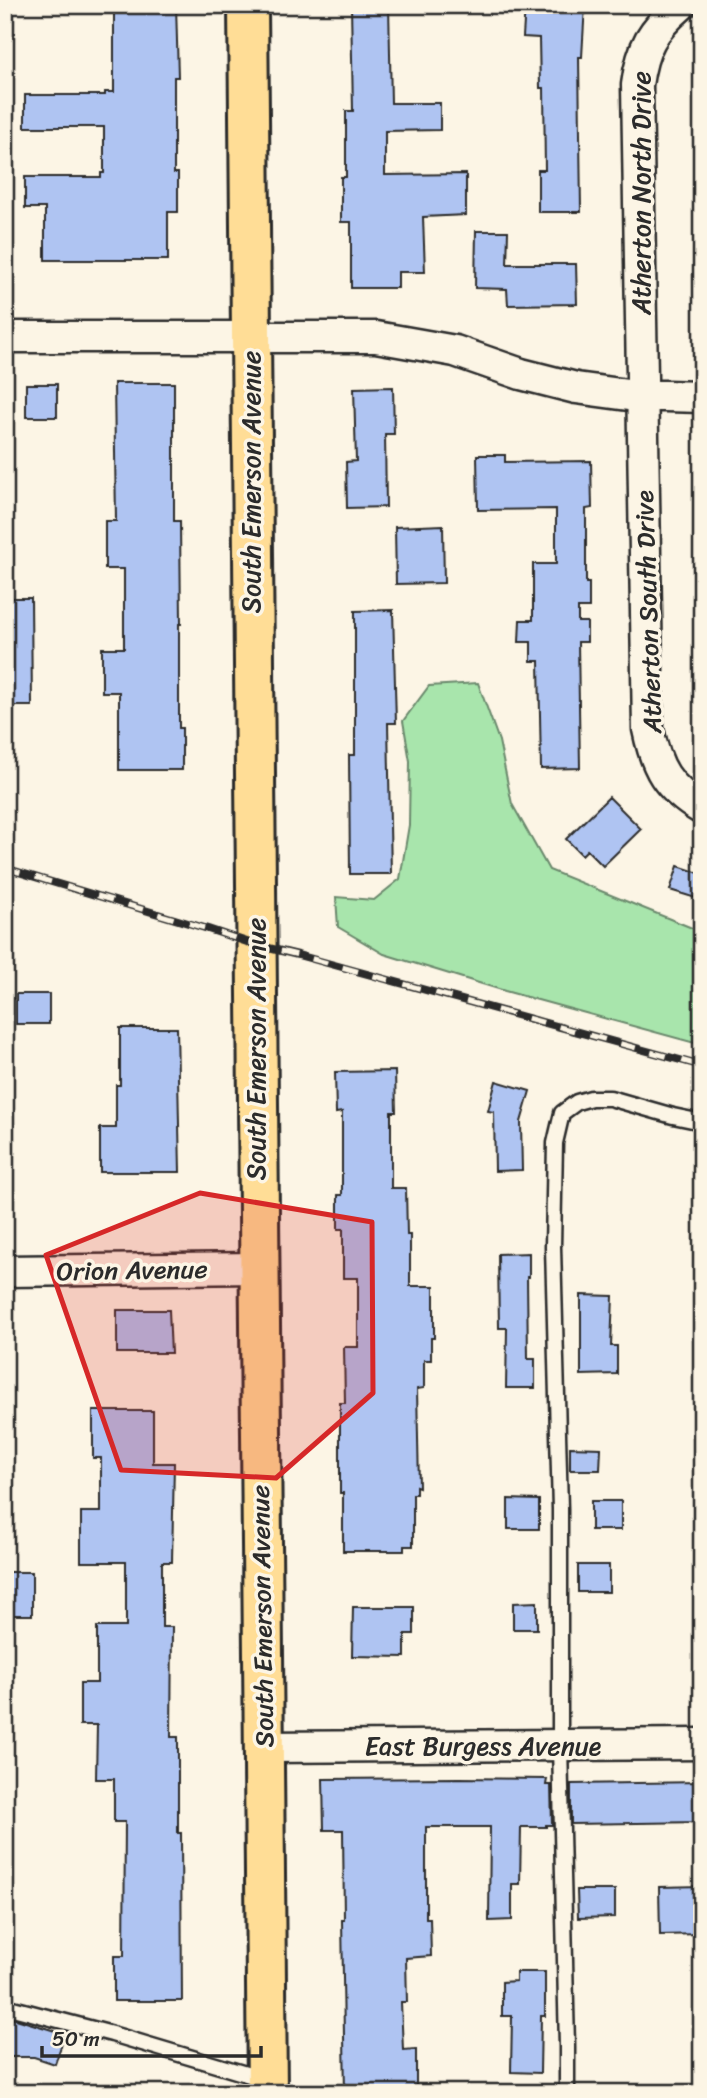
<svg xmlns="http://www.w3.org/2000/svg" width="707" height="2098" font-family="Sriracha,sans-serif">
	<rect width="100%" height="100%" fill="#fcf5e5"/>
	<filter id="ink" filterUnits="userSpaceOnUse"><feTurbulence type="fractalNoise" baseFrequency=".0143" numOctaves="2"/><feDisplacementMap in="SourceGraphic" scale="14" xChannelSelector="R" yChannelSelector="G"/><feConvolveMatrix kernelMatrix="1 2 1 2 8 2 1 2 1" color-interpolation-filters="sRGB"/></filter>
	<g filter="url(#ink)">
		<!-- green -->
		<path fill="#a8e5ac" stroke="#6a886c" stroke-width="2" d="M 478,683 L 499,741 L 512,804 L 549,870 L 702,932 L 702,1045 L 505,991 L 384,954 L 338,927 L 336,897 L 374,900 L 400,879 L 409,825 L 410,761 L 403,721 L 429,686 Z"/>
		<!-- building -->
		<path fill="#afc4f2" stroke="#2b2b2b" stroke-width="2" d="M 114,5 L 176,5 L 178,77 L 174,77 L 174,173 L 178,173 L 178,212 L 168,212 L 168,260 L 45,260 L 45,208 L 25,208 L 25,177 L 101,177 L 101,173 L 104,173 L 104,127 L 25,127 L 25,95 L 105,95 L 105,92 L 114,92 Z
			M 351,5 L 389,5 L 391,103 L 440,103 L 440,130 L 385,131 L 385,175 L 466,174 L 466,215 L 423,217 L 425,272 L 398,272 L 398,288 L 351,288 L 351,222 L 341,222 L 341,177 L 346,177 L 346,111 L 353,111 Z
			M 525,5 L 585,5 L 582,57 L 579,57 L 581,212 L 538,212 L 538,170 L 545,170 L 544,88 L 540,88 L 539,38 L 523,37 Z
			M 476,231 L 508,231 L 507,264 L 576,264 L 577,304 L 508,305 L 507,289 L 475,288 Z
			M 114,383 L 174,383 L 174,521 L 180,521 L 181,624 L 179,624 L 179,728 L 182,728 L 182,770 L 119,770 L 119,692 L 102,692 L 102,648 L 124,648 L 124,569 L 105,569 L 105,521 L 116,521 Z
			M 26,384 L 57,384 L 57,417 L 26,417 Z
			M 393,387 L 394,434 L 385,434 L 386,507 L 347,508 L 346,462 L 356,461 L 354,388 Z
			M 477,455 L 505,455 L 505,462 L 591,461 L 592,508 L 586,509 L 586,583 L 589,583 L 589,608 L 578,608 L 578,622 L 587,622 L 587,642 L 578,642 L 580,768 L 541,769 L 539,661 L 531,661 L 531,642 L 519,642 L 520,620 L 533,620 L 533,564 L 556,564 L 556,509 L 478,510 Z
			M 443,525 L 444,583 L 396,584 L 395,527 Z
			M 5,598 L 31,598 L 32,706 L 5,706 Z
			M 393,610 L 396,723 L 388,723 L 391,874 L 350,874 L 349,755 L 355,755 L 355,611 Z
			M 609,797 L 641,829 L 603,866 L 587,850 L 582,855 L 566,839 Z
			M 678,866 L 702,874 L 702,900 L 670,890 Z
			M 16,994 L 49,994 L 49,1024 L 16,1024 Z
			M 120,1028 L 177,1028 L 180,1172 L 100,1172 L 100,1128 L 116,1128 L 116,1085 L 120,1085 Z
			M 395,1071 L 396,1112 L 391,1112 L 391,1188 L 406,1188 L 407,1235 L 410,1235 L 410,1286 L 434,1286 L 434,1338 L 431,1338 L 431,1360 L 424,1360 L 424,1388 L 417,1389 L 419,1487 L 416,1486 L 416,1494 L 413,1494 L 413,1546 L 404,1546 L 404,1551 L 343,1551 L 343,1493 L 340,1493 L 340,1403 L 345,1403 L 344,1347 L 358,1347 L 358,1278 L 343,1278 L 343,1229 L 338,1229 L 338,1195 L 342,1195 L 342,1112 L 336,1113 L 335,1072 Z
			M 496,1081 L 530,1091 L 521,1122 L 522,1170 L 495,1171 L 494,1112 L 488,1111 Z
			M 529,1253 L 529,1277 L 527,1277 L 528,1359 L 535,1359 L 535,1388 L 506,1388 L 507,1328 L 499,1328 L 498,1254 Z
			M 581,1295 L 613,1296 L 611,1346 L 617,1346 L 617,1374 L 581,1375 Z
			M 117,1310 L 169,1310 L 171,1353 L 117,1353 Z
			M 93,1411 L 153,1411 L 153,1463 L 174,1463 L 172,1562 L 162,1562 L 162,1627 L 172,1627 L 171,1737 L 178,1737 L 178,1833 L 181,1833 L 182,2001 L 114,2001 L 114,1956 L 124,1956 L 125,1822 L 114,1822 L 114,1779 L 96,1779 L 97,1725 L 80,1725 L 80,1683 L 97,1683 L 97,1627 L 126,1627 L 126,1562 L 81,1562 L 81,1512 L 101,1512 L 101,1458 L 93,1458 Z
			M 570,1447 L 601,1448 L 600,1470 L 570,1470 Z
			M 508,1499 L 539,1500 L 539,1529 L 508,1529 Z
			M 591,1501 L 621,1501 L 621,1530 L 591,1530 Z
			M 578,1565 L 609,1565 L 609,1592 L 578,1592 Z
			M 5,1572 L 32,1572 L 32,1615 L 5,1615 Z
			M 537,1602 L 537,1629 L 513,1629 L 513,1603 Z
			M 353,1607 L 414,1607 L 414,1634 L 405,1634 L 405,1657 L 352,1656 Z
			M 460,1778 L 547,1779 L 546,1785 L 551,1785 L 552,1825 L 546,1825 L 546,1827 L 521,1827 L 520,1884 L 512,1884 L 512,1920 L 489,1921 L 490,1827 L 426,1827 L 426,1918 L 430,1918 L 431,1956 L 406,1958 L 407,2002 L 401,2002 L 403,2050 L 416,2049 L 416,2093 L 345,2093 L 342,1920 L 344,1920 L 343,1830 L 324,1830 L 323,1779 Z
			M 702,1782 L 702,1822 L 571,1824 L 571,1784 Z
			M 702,1886 L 702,1934 L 660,1935 L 659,1887 Z
			M 577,1890 L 615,1890 L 615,1917 L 578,1918 Z
			M 516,1972 L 545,1972 L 545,2016 L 541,2016 L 540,2073 L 511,2072 L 512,2016 L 502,2016 L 502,1982 L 516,1981 Z
			M 5,2019 L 16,2019 L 65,2034 L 55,2064 L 34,2057 L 5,2057 Z"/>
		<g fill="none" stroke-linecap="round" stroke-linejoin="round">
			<defs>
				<path id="lane" d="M 5,2006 L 112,2034 L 263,2079
					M 567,2093 L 567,2046 L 560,1745 L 560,1509 L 553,1247 L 555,1143 L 562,1113 L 577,1102 L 591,1098 L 610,1098 L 673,1116 L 702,1122"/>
				<path id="street" d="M 681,5 C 652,30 642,47 637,85 L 648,729 C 656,768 667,788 702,809
					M 5,337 L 376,337 L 455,351 L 521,374 L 576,388 L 628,395 L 702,397
					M 5,1271 L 258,1268
					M 264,1747 L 702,1744"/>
				<path id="primary" d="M 248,5 L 267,2093"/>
			</defs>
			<!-- lane casing -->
			<use href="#lane" stroke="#2b2b2b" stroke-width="19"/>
			<!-- street casing -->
			<use href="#street" stroke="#2b2b2b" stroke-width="35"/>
			<!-- primary casing -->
			<use href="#primary" stroke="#2b2b2b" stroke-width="44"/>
			<!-- lane -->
			<use href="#lane" stroke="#fcf5e5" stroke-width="14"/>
			<!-- street -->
			<use href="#street" stroke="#fcf5e5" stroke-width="30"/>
			<!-- primary -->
			<use href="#primary" stroke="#ffdd96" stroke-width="38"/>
			<defs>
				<path id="rail" d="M 5,868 L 208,929 L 256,945 L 298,955 L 702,1066"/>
			</defs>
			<!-- rail casing -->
			<use href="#rail" stroke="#2b2b2b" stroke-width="8"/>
			<!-- rail -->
			<use href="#rail" stroke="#fcf5e5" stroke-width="5" stroke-dasharray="16" stroke-linecap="butt"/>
		</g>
	</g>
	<!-- marked area -->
	<path fill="#d62828" fill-opacity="0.2" stroke="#d62828" stroke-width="5" stroke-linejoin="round" d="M 200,1193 L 372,1222 L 373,1393 L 276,1478 L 121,1470 L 46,1255 Z"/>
	<g text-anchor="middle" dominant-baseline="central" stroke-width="7" stroke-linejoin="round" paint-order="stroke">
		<!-- street labels -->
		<g font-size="26" fill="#2b2b2b" stroke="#fcf5e5">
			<text transform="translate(641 193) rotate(-90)">Atherton North Drive</text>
			<text transform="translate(251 482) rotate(-90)">South Emerson Avenue</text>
			<text transform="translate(648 612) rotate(-92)">Atherton South Drive</text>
			<text transform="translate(256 1049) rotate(-90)">South Emerson Avenue</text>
			<text transform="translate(132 1270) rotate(-1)">Orion Avenue</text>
			<text transform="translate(262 1616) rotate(-91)">South Emerson Avenue</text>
			<text x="483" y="1746">East Burgess Avenue</text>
		</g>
	</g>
	<!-- margin -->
	<rect width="707" height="2098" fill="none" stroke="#fcf5e5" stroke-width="28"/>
	<rect x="14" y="14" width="679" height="2070" fill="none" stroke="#2b2b2b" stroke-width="2.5" filter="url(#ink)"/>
	<!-- scale -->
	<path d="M42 2046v10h219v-10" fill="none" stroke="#2b2b2b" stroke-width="3.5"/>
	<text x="52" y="2046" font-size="21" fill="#2b2b2b" stroke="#fcf5e5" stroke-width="5" paint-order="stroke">50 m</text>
</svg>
